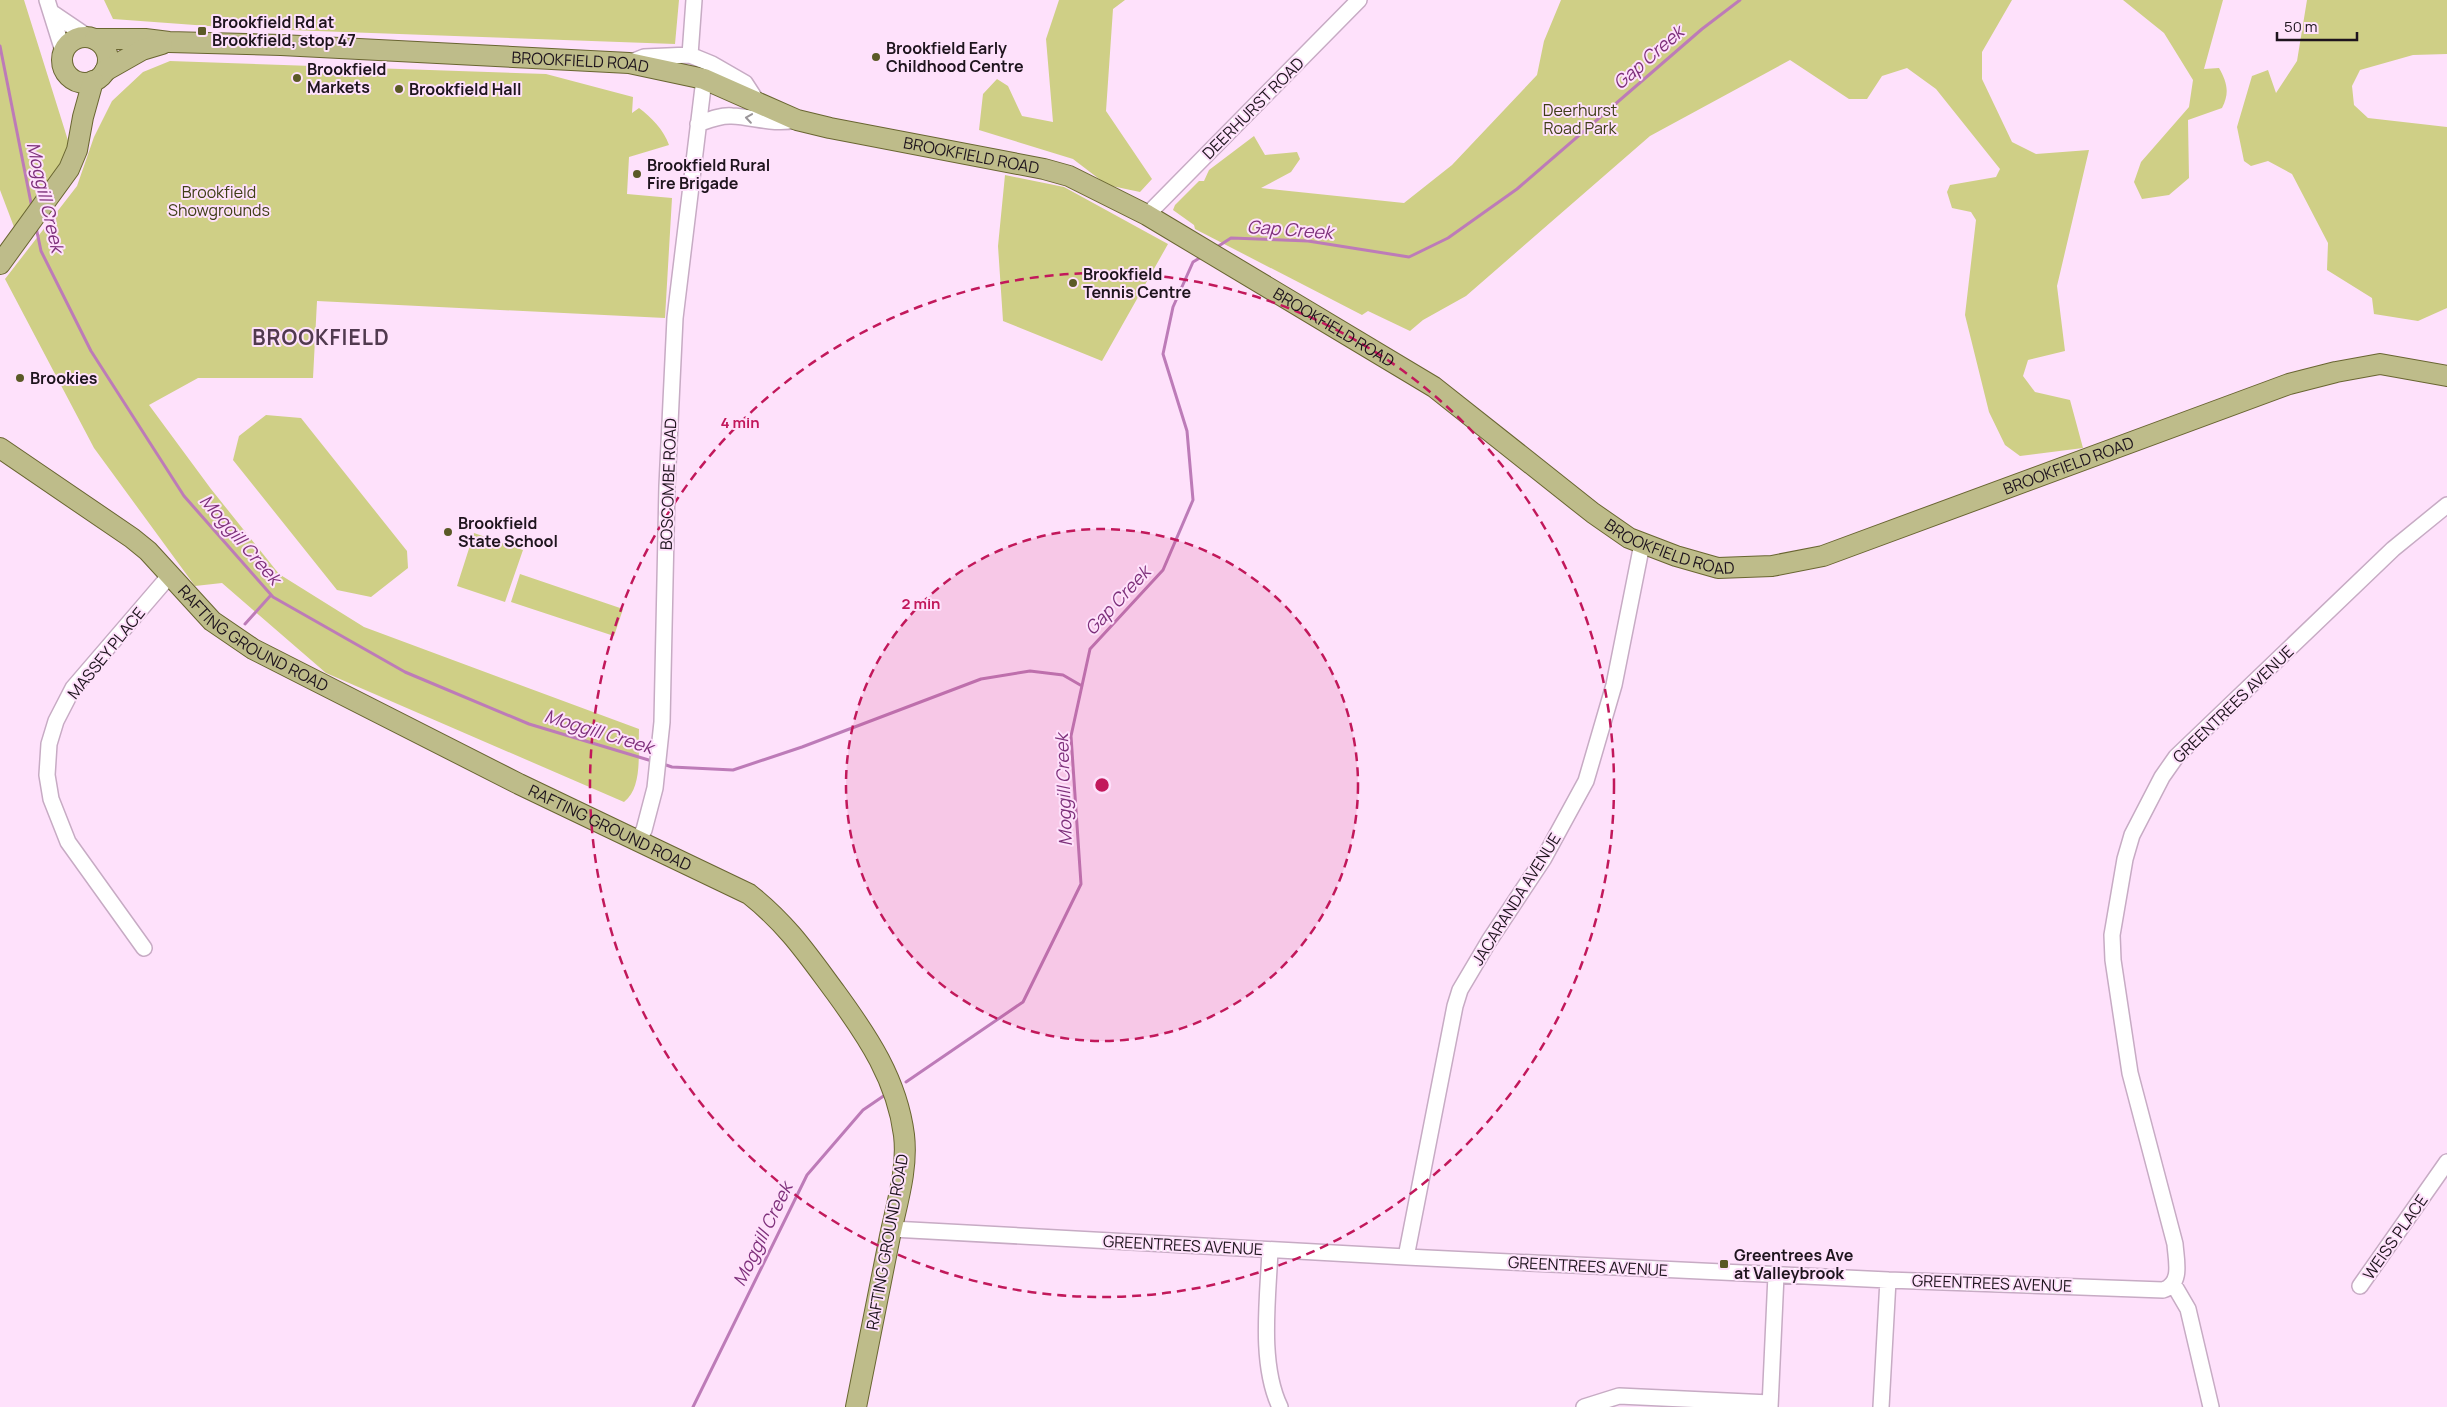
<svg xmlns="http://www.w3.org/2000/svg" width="2447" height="1407" font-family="Manrope,sans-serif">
	<rect width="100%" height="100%" fill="#fee1fb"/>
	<!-- green -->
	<path fill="#cfcf86" d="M 0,0 L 24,0 L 71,150 L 14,227 L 0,190 Z
		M 104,0 L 679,0 L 675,44 L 236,28 L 113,19 Z
		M 1059,0 L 1125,0 L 1113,9 L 1106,111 L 1152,179 L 1140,192 L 1107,185 L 1073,159 L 979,130 L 983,94 L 997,79 L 1008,86 L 1022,116 L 1053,122 L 1046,39 Z
		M 1561,0 L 2012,0 L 1982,52 L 1982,79 L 2012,142 L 2036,154 L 2089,150 L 2057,286 L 2065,351 L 2028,360 L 2023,376 L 2035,392 L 2070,400 L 2083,448 L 2020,456 L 2005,445 L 1989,412 L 1965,315 L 1976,220 L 1971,212 L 1952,208 L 1947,192 L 1950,185 L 1996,177 L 2000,169 L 1936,89 L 1907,68 L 1882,76 L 1867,99 L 1849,99 L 1790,60 L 1650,136 L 1466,296 L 1423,320 L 1410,331 L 1368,311 L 1362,315 L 1195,229 L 1194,225 L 1173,210 L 1175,205 L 1199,181 L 1204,181 L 1209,170 L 1254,136 L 1265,155 L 1297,152 L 1300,159 L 1291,172 L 1261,188 L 1404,203 L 1452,165 L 1537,75 L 1544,41 Z
		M 2123,0 L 2223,0 L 2204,69 L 2219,68 C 2227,82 2230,93 2222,108 L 2188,120 L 2189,178 L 2169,195 L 2142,199 L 2134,182 L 2141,162 L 2189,107 L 2193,80 L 2164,33 Z
		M 2307,0 L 2447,0 L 2447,54 L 2413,55 L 2360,70 L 2352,86 L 2354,105 L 2368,118 L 2447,127 L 2447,308 L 2418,321 L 2374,314 L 2372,298 L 2327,270 L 2328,243 L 2292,174 L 2268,161 L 2251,166 L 2244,161 L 2237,127 L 2252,76 L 2268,70 L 2276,93 L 2297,61 Z
		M 170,61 L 546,74 L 633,97 L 632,113 L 639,108 C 651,117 664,130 669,145 L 629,157 L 627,194 L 672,198 L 665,318 L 317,301 L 313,378 L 198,378 L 149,405 L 211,489 L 279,574 L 364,627 L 639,729 C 638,751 643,788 624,802 L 326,673 L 222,583 L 195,586 L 94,448 L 5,279 L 77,186 L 94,137 L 112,101 L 143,72 Z
		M 1005,175 L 1064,187 L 1168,244 L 1102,361 L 1003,321 L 998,246 Z
		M 266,415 L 301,418 L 407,551 L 408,568 L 371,597 L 337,590 L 233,460 L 239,436 Z
		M 474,533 L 523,550 L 505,602 L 457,586 Z
		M 520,574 L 623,609 L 614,636 L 511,602 Z"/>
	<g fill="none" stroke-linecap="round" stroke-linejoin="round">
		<!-- stream -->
		<path stroke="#bd7bb8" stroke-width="3" d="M 0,46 L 32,208
			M 36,227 L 41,251 L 91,351 L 184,496 L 273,597 L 405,672 L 529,724 L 652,761
			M 1217,247 L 1231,238 L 1308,241 L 1409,257 L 1448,238 L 1517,189 L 1702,29 L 1740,0
			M 245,624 L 271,595
			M 663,764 L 672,767 L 733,770 L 802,747 L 981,679 L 1030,671 L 1063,675 L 1082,686
			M 906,1082 L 1023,1002 L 1081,884 L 1071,736 L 1090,649 L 1163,570 L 1193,500 L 1187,431 L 1163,354 L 1173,307 L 1193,262 L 1203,256
			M 693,1407 L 807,1175 L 863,1110 L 885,1095"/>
		<defs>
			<path id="minor" d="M 47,0 L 63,51
				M 51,12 L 88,37
				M 690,55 L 694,0
				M 629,63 L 644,57 L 690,55 L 712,64 L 745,83 L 758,103
				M 698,124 C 709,120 720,115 732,116 C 754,117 774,125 796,120
				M 1147,215 L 1359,0
				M 637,841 L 644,830 L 655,788 L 662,722 L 667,486 L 675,318 L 704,79
				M 144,948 L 68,842 L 51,799 L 47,775 L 49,744 L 56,721 L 73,688 L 170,575
				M 892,1229 L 1406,1257 L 1888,1280 L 2163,1290 C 2183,1284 2176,1260 2175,1244 L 2130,1073 L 2113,960 L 2112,935 L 2125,859 L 2132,835 L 2162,777 L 2176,757 L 2393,549 L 2447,505
				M 1270,1250 C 1268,1299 1259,1363 1280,1407
				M 1406,1257 L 1455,1006 L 1460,990 L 1489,941 L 1544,858 L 1586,781 L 1614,685 L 1642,544
				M 2174,1285 L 2188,1309 L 2211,1407
				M 2360,1286 L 2447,1162
				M 1584,1407 L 1619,1396 L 1770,1403
				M 1770,1407 L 1776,1275
				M 1881,1407 L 1888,1280"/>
			<g id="major">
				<circle cx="85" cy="60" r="23"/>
				<path id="s1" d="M 95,39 L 145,39 L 169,42 L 281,45 L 629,63 L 704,79 L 797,120 L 830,128 L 1044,169 L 1069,176 L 1147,215 L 1434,387 L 1593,513 L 1629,538 L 1676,556 L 1718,568 L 1772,566 L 1823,556 L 2289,384 L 2336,372 L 2380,364 L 2447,376"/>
				<path d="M 105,71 L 142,50 L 162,44"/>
				<path d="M 0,264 L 69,169 L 77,150 L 83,117 L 93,81"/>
				<path id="s2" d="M 0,448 L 132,538 L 148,551 L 212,621 L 253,649 L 519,784 L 749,894 C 788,925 807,954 836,993 C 868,1037 897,1080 904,1135 C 908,1169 897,1203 890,1236 C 879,1293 867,1350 856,1407"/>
			</g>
		</defs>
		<!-- minor casing -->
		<use href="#minor" stroke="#c7abc4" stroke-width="18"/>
		<!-- major casing -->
		<use href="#major" stroke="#696531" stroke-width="22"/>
		<!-- minor -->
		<use href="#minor" stroke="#fff" stroke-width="15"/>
		<!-- major -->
		<use href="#major" stroke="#bebc8a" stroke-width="20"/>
	</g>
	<!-- one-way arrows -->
	<defs><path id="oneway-chevron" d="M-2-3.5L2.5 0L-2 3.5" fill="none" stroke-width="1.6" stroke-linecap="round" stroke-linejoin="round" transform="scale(1.25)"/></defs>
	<use stroke="#9a9599" href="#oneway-chevron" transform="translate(749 118) rotate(-172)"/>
	<!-- distance rings -->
	<circle cx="1102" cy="785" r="256" fill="#c2185b" fill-opacity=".12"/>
	<g fill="none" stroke="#c2185b" stroke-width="2.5" stroke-dasharray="9 6">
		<circle cx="1102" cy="785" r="256"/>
		<circle cx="1102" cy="785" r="512"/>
	</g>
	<!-- markers -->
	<g fill="#5a5926" stroke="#fee1fb" stroke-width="2">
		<rect x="197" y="26" width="10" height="10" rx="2.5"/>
		<circle cx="876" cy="57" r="5"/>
		<circle cx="297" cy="78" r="5"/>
		<circle cx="399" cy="89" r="5"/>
		<circle cx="637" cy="174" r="5"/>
		<circle cx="1073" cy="283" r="5"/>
		<circle cx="20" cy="378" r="5"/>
		<circle cx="448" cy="532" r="5"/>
		<rect x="1719" y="1259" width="10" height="10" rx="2.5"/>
	</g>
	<g text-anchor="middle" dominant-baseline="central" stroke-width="4" stroke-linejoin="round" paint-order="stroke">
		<!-- poi labels -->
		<g font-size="16" font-weight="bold" fill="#1e141d" stroke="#fee1fb" text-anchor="start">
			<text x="212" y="22">Brookfield Rd at<tspan x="212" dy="18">Brookfield, stop 47</tspan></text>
			<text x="886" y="48">Brookfield Early<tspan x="886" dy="18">Childhood Centre</tspan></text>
			<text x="307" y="69">Brookfield<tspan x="307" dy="18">Markets</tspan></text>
			<text x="409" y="89">Brookfield Hall</text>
			<text x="647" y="165">Brookfield Rural<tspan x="647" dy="18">Fire Brigade</tspan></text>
			<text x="1083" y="274">Brookfield<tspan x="1083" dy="18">Tennis Centre</tspan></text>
			<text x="30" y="378">Brookies</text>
			<text x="458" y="523">Brookfield<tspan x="458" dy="18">State School</tspan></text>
			<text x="1734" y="1255">Greentrees Ave<tspan x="1734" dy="18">at Valleybrook</tspan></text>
		</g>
		<!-- street labels -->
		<g font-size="16" fill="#1e141d" stroke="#fee1fb">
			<text stroke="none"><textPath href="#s1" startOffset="486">BROOKFIELD ROAD</textPath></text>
			<text transform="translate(1253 108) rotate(-45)">DEERHURST ROAD</text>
			<text stroke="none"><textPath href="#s1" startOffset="891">BROOKFIELD ROAD</textPath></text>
			<text stroke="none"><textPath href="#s1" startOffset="1296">BROOKFIELD ROAD</textPath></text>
			<text stroke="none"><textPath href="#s1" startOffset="2121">BROOKFIELD ROAD</textPath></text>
			<text transform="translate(668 484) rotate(-88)">BOSCOMBE ROAD</text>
			<text stroke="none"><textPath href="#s1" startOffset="1701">BROOKFIELD ROAD</textPath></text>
			<text stroke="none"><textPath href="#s2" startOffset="319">RAFTING GROUND ROAD</textPath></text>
			<text transform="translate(106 653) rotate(-51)">MASSEY PLACE</text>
			<text transform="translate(2233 704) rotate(-44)">GREENTREES AVENUE</text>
			<text stroke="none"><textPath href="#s2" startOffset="724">RAFTING GROUND ROAD</textPath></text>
			<text transform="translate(1516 899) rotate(-58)">JACARANDA AVENUE</text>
			<text transform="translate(2395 1237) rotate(-55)">WEISS PLACE</text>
			<text transform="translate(887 1242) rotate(-80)">RAFTING GROUND ROAD</text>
			<text transform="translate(1183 1245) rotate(3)">GREENTREES AVENUE</text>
			<text transform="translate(1588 1266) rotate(3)">GREENTREES AVENUE</text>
			<text transform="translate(1992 1283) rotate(2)">GREENTREES AVENUE</text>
		</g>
		<!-- park labels -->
		<g font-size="16" fill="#3f3e17" stroke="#fee1fb">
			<text x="1580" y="110">Deerhurst<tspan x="1580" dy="18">Road Park</tspan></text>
			<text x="219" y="192">Brookfield<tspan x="219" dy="18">Showgrounds</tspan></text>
		</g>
		<!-- water labels -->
		<g font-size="18" font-style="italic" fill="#7e307b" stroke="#fee1fb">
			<text transform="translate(1648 57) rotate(-41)">Gap Creek</text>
			<text transform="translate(46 197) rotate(77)">Moggill Creek</text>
			<text transform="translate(1290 229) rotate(4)">Gap Creek</text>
			<text transform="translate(241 539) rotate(49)">Moggill Creek</text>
			<text transform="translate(1117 600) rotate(-47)">Gap Creek</text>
			<text transform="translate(599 731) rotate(17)">Moggill Creek</text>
			<text transform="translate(1063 790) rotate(-92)">Moggill Creek</text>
			<text transform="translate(762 1234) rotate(-64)">Moggill Creek</text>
		</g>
		<!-- district labels -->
		<g font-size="21" font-weight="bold" letter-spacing="1" fill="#513a4f" stroke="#fee1fb">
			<text x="321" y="337">BROOKFIELD</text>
		</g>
	</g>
	<circle cx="1102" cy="785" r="8" fill="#c2185b" stroke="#fee1fb" stroke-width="2.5"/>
	<g font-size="15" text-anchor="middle" font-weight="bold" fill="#c2185b" stroke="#fee1fb" stroke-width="4" stroke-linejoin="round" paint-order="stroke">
		<text x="740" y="428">4 min</text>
		<text x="921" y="609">2 min</text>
	</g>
	<!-- scale -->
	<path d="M2277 32v8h80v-8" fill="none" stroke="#1e141d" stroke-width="2.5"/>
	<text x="2284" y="32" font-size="15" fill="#1e141d" stroke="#fee1fb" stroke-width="4" paint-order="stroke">50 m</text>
</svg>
